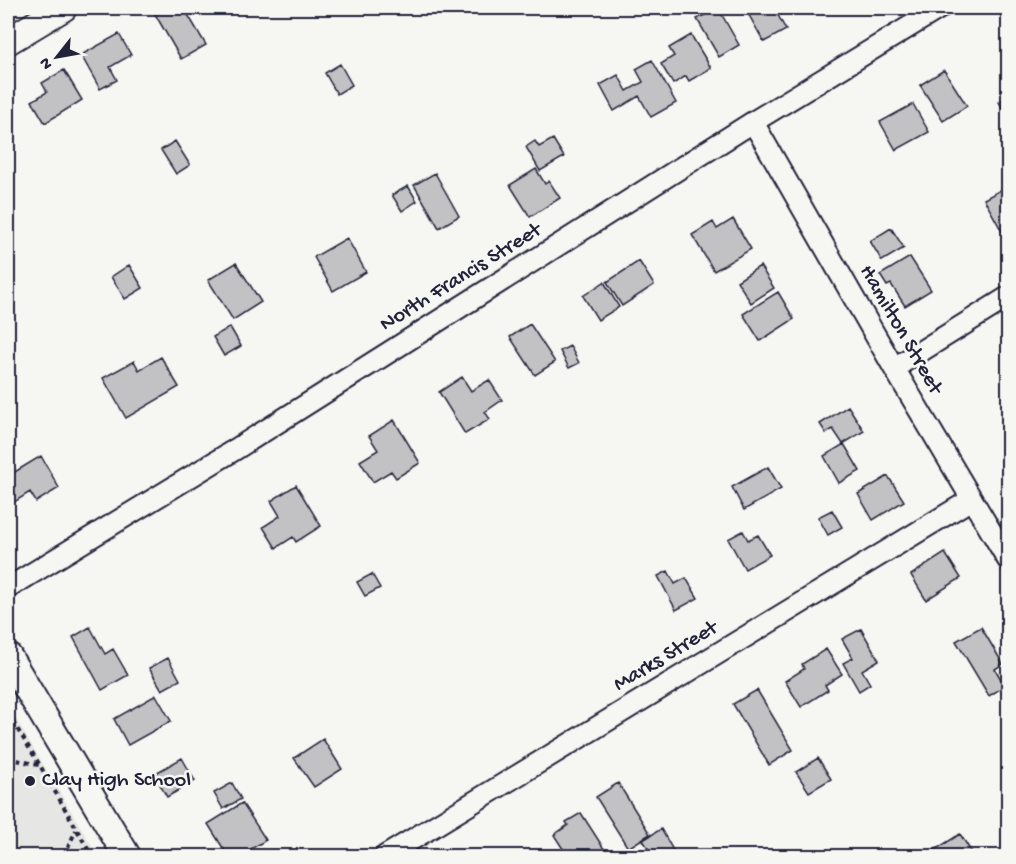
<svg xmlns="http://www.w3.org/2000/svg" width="1016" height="864" font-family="'Gochi Hand',sans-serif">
	<rect width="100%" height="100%" fill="#f6f6f2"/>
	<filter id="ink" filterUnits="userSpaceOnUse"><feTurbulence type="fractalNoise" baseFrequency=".0167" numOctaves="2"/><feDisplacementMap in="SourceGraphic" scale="12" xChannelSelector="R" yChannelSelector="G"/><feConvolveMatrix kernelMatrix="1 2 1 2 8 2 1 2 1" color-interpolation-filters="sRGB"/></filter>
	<g filter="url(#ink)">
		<!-- built -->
		<path fill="#e6e6e4" d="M 8,706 L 98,856 L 8,856 Z"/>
		<!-- building -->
		<path fill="#c2c2c4" stroke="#22223b" stroke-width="1.5" d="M 167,8 L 184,8 L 206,45 L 181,59 L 155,14 Z
			M 718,8 L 739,45 L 719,57 L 697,19 Z
			M 745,8 L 774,8 L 786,30 L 764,42 Z
			M 119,34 L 131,55 L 110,67 L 117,80 L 100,89 L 81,55 Z
			M 691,35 L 711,68 L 689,81 L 686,76 L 673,84 L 661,64 L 674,56 L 669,48 Z
			M 652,60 L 676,103 L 651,117 L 639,96 L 614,111 L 600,85 L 618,75 L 627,91 L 643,82 L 636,69 Z
			M 340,64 L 352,85 L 337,94 L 325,73 Z
			M 64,70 L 82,100 L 45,123 L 32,101 L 47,92 L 42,83 Z
			M 944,70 L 967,106 L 943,121 L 920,85 Z
			M 1008,96 L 1008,117 L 999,102 Z
			M 913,104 L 929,132 L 896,150 L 880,122 Z
			M 553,139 L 564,157 L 540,171 L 526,147 L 535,141 L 539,147 Z
			M 175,141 L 190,165 L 176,174 L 161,150 Z
			M 536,169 L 545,184 L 549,181 L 560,198 L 530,217 L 510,185 Z
			M 435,173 L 459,216 L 439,228 L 414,185 Z
			M 408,186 L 417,201 L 402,211 L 392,195 Z
			M 1006,187 L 1008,191 L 1008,242 L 984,199 Z
			M 733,219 L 751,249 L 714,271 L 692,235 L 713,222 L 717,229 Z
			M 891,228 L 904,248 L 882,261 L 870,241 Z
			M 347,238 L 366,272 L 333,291 L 314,257 Z
			M 910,257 L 931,290 L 905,306 L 891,284 L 887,286 L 880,275 Z
			M 639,261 L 654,285 L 622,306 L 607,282 Z
			M 236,263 L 261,302 L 233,320 L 208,280 Z
			M 129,265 L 143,288 L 125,299 L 111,277 Z
			M 760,266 L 774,288 L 751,303 L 737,281 Z
			M 604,282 L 619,307 L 598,320 L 583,296 Z
			M 778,292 L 794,319 L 760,341 L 743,314 Z
			M 530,324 L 555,362 L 535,375 L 510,337 Z
			M 230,327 L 241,346 L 224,356 L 213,337 Z
			M 570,346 L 579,363 L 569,368 L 560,351 Z
			M 161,357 L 179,387 L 126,418 L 103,378 L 134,361 L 139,370 Z
			M 462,377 L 471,391 L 489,380 L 502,400 L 485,412 L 490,419 L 465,434 L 439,392 Z
			M 848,406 L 864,431 L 843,444 L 833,429 L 826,433 L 820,424 Z
			M 394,420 L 420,463 L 396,478 L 391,471 L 373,482 L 360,461 L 378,450 L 369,436 Z
			M 844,444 L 860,471 L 839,483 L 824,456 Z
			M 41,456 L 59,488 L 36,502 L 30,492 L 8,506 L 8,476 Z
			M 768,467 L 781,489 L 744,510 L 732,487 Z
			M 888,476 L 904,501 L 873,520 L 858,494 Z
			M 296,485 L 321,526 L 296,542 L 293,537 L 276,548 L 263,527 L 280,516 L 271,501 Z
			M 832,510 L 842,527 L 828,535 L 818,517 Z
			M 743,531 L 748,540 L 758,535 L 770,555 L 745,569 L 728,539 Z
			M 945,553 L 961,578 L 926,600 L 911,575 Z
			M 668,571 L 675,584 L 686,578 L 698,598 L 676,610 L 658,576 Z
			M 372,574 L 380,588 L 365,596 L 357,582 Z
			M 90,627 L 105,654 L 113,649 L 128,675 L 102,690 L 73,637 Z
			M 981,627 L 1003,664 L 995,669 L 1005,686 L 989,696 L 956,641 Z
			M 861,629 L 879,660 L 862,670 L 870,684 L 859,691 L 843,663 L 853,658 L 842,639 Z
			M 826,649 L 842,674 L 825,685 L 828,690 L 801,707 L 785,681 L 804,669 L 802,664 Z
			M 168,658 L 180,680 L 162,690 L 149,668 Z
			M 757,690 L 793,750 L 769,765 L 733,704 Z
			M 156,695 L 171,721 L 128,745 L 114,719 Z
			M 323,739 L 342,769 L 314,787 L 294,758 Z
			M 182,758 L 195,781 L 167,797 L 154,774 Z
			M 818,758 L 831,779 L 809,792 L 796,772 Z
			M 232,783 L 241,799 L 223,809 L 214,793 Z
			M 618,783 L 650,834 L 628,848 L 596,797 Z
			M 242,803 L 266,840 L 239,856 L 228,856 L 208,824 Z
			M 581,813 L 608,855 L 605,856 L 578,856 L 574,851 L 567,855 L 554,835 L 568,825 L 566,822 Z
			M 661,829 L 674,852 L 666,856 L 653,856 L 643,840 Z
			M 960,834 L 974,856 L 925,856 Z"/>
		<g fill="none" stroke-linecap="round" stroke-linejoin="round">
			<defs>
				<path id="minor" d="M 753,122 L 894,368 L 1008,560
					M 894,368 L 1008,297
					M 8,588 L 236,449 L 753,122 L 940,8
					M 385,856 L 972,499"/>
				<path id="tertiary" d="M 8,41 L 63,8
					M 8,656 L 127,856"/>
			</defs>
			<!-- minor casing -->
			<use href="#minor" stroke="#22223b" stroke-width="24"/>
			<!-- tertiary casing -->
			<use href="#tertiary" stroke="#22223b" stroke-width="30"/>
			<!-- path -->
			<path stroke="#22223b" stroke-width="4" stroke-dasharray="4.5 4.5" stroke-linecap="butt" d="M 8,714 L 38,762 L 92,856
				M 8,758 L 39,765
				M 64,856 L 76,830"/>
			<!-- minor -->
			<use href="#minor" stroke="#f6f6f2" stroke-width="20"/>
			<!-- tertiary -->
			<use href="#tertiary" stroke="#f6f6f2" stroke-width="26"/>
		</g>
	</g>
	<!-- markers -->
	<circle fill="#22223b" stroke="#f6f6f2" stroke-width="2" cx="30" cy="781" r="6"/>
	<g text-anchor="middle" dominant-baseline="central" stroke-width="5" stroke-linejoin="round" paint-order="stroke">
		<!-- street labels -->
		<g font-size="22" fill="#22223b" stroke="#f6f6f2">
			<text transform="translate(461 278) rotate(-32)">North Francis Street</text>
			<text transform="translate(900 330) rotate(60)">Hamilton Street</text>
			<text transform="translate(666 657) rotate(-31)">Marks Street</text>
		</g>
		<!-- poi labels -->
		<g font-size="22" fill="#22223b" stroke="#f6f6f2" text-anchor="start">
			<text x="42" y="781">Clay High School</text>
		</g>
	</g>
	<!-- margin -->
	<rect width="1016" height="864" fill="none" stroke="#f6f6f2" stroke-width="30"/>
	<rect x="15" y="15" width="986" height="834" fill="none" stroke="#22223b" stroke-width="2" filter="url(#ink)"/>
	<!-- north arrow -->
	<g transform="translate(57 57) rotate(239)" stroke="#f6f6f2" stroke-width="4.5" paint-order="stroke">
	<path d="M0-4.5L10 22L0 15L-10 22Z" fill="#22223b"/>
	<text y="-9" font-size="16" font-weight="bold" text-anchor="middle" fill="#22223b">N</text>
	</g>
</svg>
